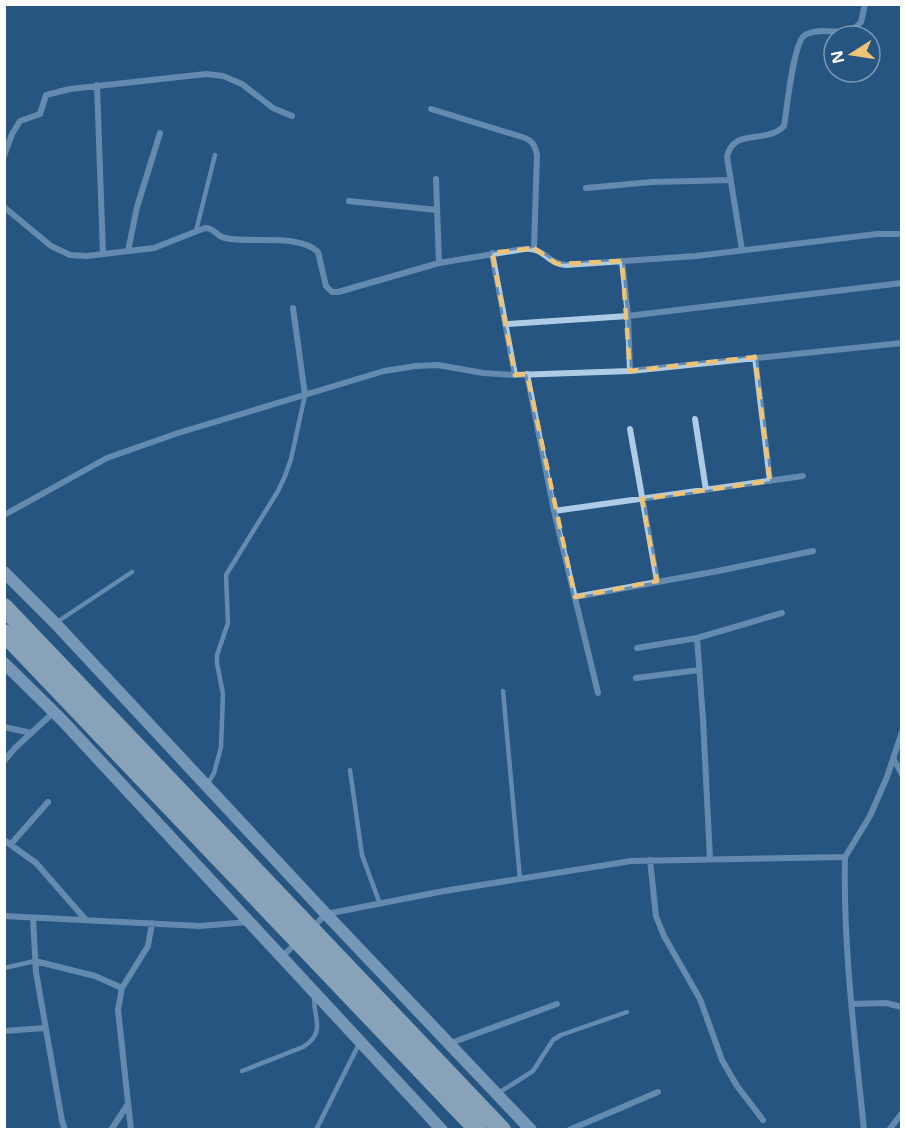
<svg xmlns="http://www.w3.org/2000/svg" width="906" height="1134" font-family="'Noto Sans',sans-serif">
	<rect width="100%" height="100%" fill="#275582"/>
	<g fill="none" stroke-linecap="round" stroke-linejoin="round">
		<!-- lane -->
		<path stroke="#afcce6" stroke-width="4.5" d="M 196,231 L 215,155
			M 57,622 L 132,572
			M 503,691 L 520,879
			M 350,770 L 362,855 L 380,904
			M 207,785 L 214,773 L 221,747 L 223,694 L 217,663 L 217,655 L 228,623 L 226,575 L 278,491 L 285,476 L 291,459 L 305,395
			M 4,968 L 35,961
			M 242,1071 L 303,1047 C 327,1032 313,1018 314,996
			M 497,1094 L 533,1071 L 553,1040 L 561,1035 L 627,1012
			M 316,1130 L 359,1044"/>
		<!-- street -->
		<path stroke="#afcce6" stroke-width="6" d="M 97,85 L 103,254
			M 431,109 L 522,137 C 532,140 535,145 537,155 L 534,248
			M 4,156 L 12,134 L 20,121 L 40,114 L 46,95 L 70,89 L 206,74 L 223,76 L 242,84 L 273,108 L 292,116
			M 436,179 L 439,263
			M 586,188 L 652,182 L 731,180
			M 349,201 L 437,210
			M 4,207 L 51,246 L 70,255 L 87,256 L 154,248 L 205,228 C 215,228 216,236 225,238 C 251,244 299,233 318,252 L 326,286 L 332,292 L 338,292 L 439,263 L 524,249 C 546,247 545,263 566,265 L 696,256 L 877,234 L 902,234
			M 742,250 L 727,157 C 733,127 766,145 784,126 C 787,110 793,42 805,35 C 818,27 838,34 852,31 L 861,22 L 865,4
			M 128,251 L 137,207 L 160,133
			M 492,253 L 515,375
			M 622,261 L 628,316 L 630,371
			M 293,308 L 305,395
			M 507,324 L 628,316 L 902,283
			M 755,357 L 770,481
			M 527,374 L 554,511 L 598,693
			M 695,419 L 706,490
			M 630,429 L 657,581
			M 554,511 L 803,476
			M 4,515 L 107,458 L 178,433 L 384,371 L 416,366 L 438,365 L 483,373 L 515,375 L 630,371 L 902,343
			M 575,597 L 718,571 L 813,551
			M 697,638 L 703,719 L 710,859
			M 637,648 L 697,638 L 782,613
			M 636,678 L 699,670
			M 4,727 L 31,733
			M 893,758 L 902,774
			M 4,761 L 15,748 L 54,712
			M 4,840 L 36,863 L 86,920
			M 11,844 L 48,802
			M 845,857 C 843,948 855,1039 864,1130
			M 650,860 L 656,916 L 664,936 L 700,999 L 722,1060 L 737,1086 L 763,1120
			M 4,916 L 200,926 L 249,922
			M 33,918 L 36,972 L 62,1121 L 65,1130
			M 313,927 L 326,914 L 444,891 L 631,861 L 845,857 L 870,816 L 887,777 L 902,732
			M 282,957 L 297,942
			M 35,961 L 95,976 L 122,988
			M 852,1004 L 886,1003 L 902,1007
			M 4,1031 L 44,1028
			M 448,1044 L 557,1004
			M 111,1130 L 128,1104
			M 131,1130 L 118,1010 L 122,988 L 148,946 L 152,923
			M 569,1130 L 658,1092
			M 889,1130 L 902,1113"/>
		<!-- secondary -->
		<path stroke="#d9e7f6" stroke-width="12" d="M 4,572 L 55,623 L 326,914 L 531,1130
			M 4,663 L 62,720 L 442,1130"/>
		<!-- highway -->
		<path stroke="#fff" stroke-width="18" d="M 4,607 L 229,843
			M 4,633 L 215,854"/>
		<!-- highway-bridge -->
		<path stroke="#fff" stroke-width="18" d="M 229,843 L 502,1130
			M 215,854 L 478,1130"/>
	</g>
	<!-- marked area -->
	<path d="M0 0H906V1134H0ZM 534,248 L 557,264 L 622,261 L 630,371 L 755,357 L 770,481 L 642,499 L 657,581 L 575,597 L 527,374 L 515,375 L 492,253 Z" fill="#275582" fill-opacity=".55" fill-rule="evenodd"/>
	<path fill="none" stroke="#efc375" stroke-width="4.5" stroke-dasharray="12 8" stroke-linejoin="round" d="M 534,248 L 557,264 L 622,261 L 630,371 L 755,357 L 770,481 L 642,499 L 657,581 L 575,597 L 527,374 L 515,375 L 492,253 Z"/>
	<!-- border -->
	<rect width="906" height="1134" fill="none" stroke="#ffffff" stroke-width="12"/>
	<!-- north arrow -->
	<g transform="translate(852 54) rotate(258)"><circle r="28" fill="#275582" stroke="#7d99b4" stroke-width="1.5"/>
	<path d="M0-4.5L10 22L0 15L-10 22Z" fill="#efc375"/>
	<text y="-9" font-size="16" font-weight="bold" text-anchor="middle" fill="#ffffff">N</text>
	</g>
</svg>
